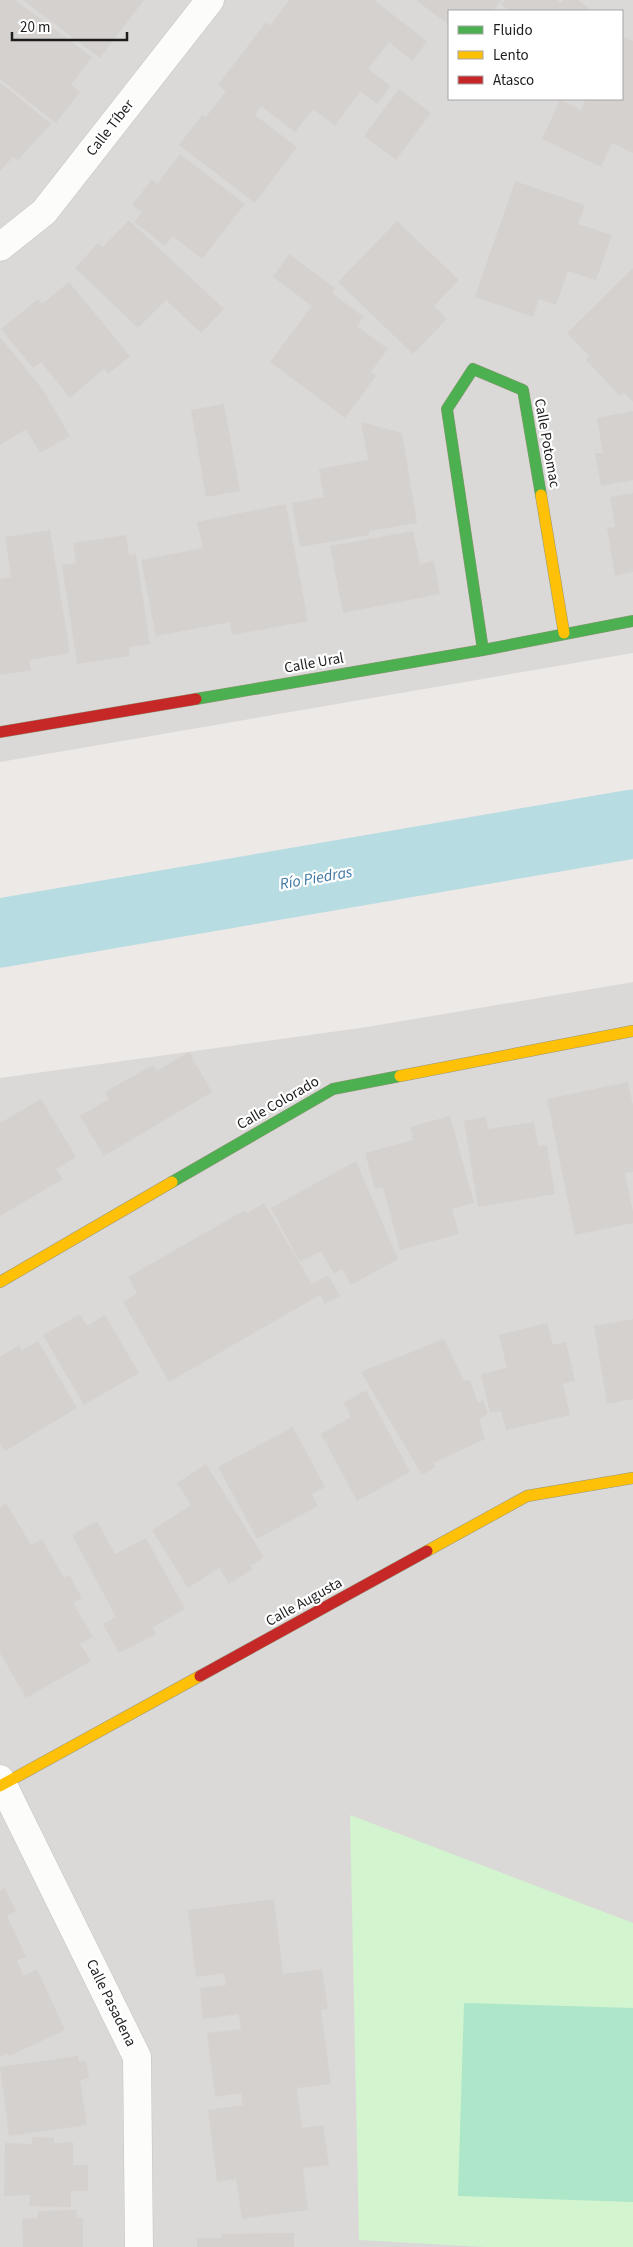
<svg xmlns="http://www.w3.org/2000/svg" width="633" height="2247" font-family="'Source Sans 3',sans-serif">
	<rect width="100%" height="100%" fill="#ece9e6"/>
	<!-- residential -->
	<path fill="#dbd9d7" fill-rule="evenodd" d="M 0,0 L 633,0 L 633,653 L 0,762 ZM 449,11 L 622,11 L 622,99 L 449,99 Z
		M 633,982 L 633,2247 L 0,2247 L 0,1078 L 367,1027 Z"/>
	<!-- park -->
	<path fill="#d2f4cf" d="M 350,1815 L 633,1923 L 633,2247 L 485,2247 L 359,2240 Z"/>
	<!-- pitch -->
	<path fill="#aee6ca" d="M 464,2003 L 633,2008 L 633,2202 L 458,2196 Z"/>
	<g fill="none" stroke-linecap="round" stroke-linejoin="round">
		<!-- river -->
		<path stroke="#b7dce2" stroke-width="69" d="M 0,933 L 633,824"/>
	</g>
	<!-- building -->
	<path fill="#d4d1cf" d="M 0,0 L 15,0 L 92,57 L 71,85 L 80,92 L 56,123 L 0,79 Z
		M 23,0 L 144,0 L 100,58 Z
		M 289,0 L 374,0 L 427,41 L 413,61 L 389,42 L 368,69 L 391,86 L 377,104 L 360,91 L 335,126 L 313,109 L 295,132 L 261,106 L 255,115 L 297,147 L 255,203 L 179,145 L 202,115 L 206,117 L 226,91 L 218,85 L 266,22 L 270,26 Z
		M 416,0 L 502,0 L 493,11 L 449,11 L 449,25 Z
		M 505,0 L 557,0 L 561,3 L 563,0 L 578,0 L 593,11 L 510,11 L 501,4 Z
		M 622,36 L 633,41 L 633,153 L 612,143 L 601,167 L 542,139 L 560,100 L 581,110 L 586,99 L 622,99 Z
		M 0,82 L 51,124 L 18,160 L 13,157 L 0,171 Z
		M 399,89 L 431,113 L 396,160 L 364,136 Z
		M 180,154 L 245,204 L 202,259 L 173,236 L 165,246 L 134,222 L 142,212 L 132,205 L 152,179 L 157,184 Z
		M 515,181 L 585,205 L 578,224 L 612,235 L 596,280 L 568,271 L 556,305 L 539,299 L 533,317 L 475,297 Z
		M 129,220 L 224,309 L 201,333 L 166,300 L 138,328 L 75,268 L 98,243 L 103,247 Z
		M 397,221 L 459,280 L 434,306 L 447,319 L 413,354 L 338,282 Z
		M 289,254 L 335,288 L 332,293 L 364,317 L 357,326 L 388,349 L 371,372 L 376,376 L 345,418 L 270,362 L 312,306 L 273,277 Z
		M 633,268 L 633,402 L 624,393 L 620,396 L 586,360 L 589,356 L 567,333 Z
		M 69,282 L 130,356 L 108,374 L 104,369 L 70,398 L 41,362 L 33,368 L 1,329 L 38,299 L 42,304 Z
		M 0,337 L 43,390 L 70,436 L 40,453 L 26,429 L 0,445 Z
		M 224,404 L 240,491 L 206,497 L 191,410 Z
		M 633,411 L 633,480 L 601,486 L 595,453 L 603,453 L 597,418 Z
		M 361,422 L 402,433 L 417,523 L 369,531 L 369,535 L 300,547 L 292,503 L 324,497 L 319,469 L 368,460 Z
		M 633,493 L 633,572 L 615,576 L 607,528 L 615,527 L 610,497 Z
		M 286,504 L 308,621 L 232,635 L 230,622 L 156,636 L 141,560 L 203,548 L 197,522 Z
		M 50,530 L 70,653 L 29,660 L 31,670 L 0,675 L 0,579 L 11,577 L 5,537 Z
		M 413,531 L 420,564 L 434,561 L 440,594 L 343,613 L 330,546 Z
		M 126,535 L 129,555 L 136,554 L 150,644 L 129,647 L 130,656 L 77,664 L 62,565 L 76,563 L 73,543 Z
		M 189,1052 L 212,1092 L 104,1156 L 80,1116 L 109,1099 L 105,1092 L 153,1065 L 157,1071 Z
		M 628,1082 L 633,1106 L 633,1172 L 625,1173 L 633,1212 L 633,1223 L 575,1235 L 547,1099 Z
		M 41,1099 L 76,1157 L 56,1169 L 63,1179 L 0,1216 L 0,1123 Z
		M 450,1116 L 474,1203 L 452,1209 L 459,1234 L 400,1250 L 383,1187 L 375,1189 L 365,1153 L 413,1140 L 410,1127 Z
		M 486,1117 L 488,1129 L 534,1122 L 538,1146 L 547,1145 L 555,1194 L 478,1207 L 464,1121 Z
		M 356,1161 L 398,1259 L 351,1285 L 342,1269 L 334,1274 L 321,1251 L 300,1262 L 271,1208 Z
		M 264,1203 L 312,1284 L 328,1275 L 340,1296 L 325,1304 L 320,1295 L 169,1382 L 123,1302 L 137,1293 L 128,1277 L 245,1210 L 247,1213 Z
		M 80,1314 L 87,1326 L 105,1315 L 139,1373 L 84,1405 L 43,1335 Z
		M 633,1319 L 633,1399 L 607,1404 L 594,1326 Z
		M 547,1323 L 553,1345 L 566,1342 L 575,1381 L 563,1384 L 570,1415 L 506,1430 L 501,1411 L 490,1413 L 481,1374 L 507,1368 L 499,1335 Z
		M 444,1339 L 464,1381 L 470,1380 L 478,1403 L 483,1400 L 488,1414 L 479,1419 L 485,1439 L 433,1463 L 436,1467 L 422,1475 L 361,1372 Z
		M 38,1341 L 77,1408 L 5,1451 L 0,1443 L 0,1357 L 19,1345 L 22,1350 Z
		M 366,1390 L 410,1472 L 357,1501 L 321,1434 L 351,1417 L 344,1403 Z
		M 293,1427 L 325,1487 L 312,1494 L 318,1506 L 257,1539 L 218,1467 Z
		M 206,1464 L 264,1557 L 250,1566 L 253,1569 L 229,1584 L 219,1568 L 188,1588 L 152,1530 L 191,1505 L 177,1483 Z
		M 6,1503 L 31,1545 L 42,1539 L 64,1578 L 69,1575 L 82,1598 L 73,1603 L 93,1637 L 80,1644 L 91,1661 L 26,1698 L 0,1653 L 0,1507 Z
		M 97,1521 L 115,1554 L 146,1538 L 185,1609 L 153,1627 L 156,1634 L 119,1653 L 103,1624 L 116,1617 L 72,1535 Z
		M 5,1888 L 16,1911 L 7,1916 L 26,1957 L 17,1961 L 24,1976 L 37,1969 L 65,2030 L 9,2056 L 8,2053 L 0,2057 L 0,1891 Z
		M 274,1899 L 283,1974 L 322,1969 L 328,2009 L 321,2010 L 331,2084 L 297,2088 L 302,2128 L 323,2125 L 329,2165 L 303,2168 L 308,2210 L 242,2219 L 236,2179 L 217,2182 L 208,2110 L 243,2105 L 241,2093 L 215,2097 L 207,2033 L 241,2029 L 240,2020 L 238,2014 L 203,2019 L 200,1988 L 226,1985 L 224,1973 L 196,1977 L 188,1910 Z
		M 78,2056 L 79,2062 L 86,2061 L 89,2078 L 80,2080 L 87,2125 L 9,2136 L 0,2067 Z
		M 32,2137 L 54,2138 L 54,2143 L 73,2142 L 73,2165 L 88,2165 L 88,2191 L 71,2191 L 71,2207 L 29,2206 L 30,2195 L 4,2196 L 5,2143 L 32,2144 Z
		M 77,2210 L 77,2218 L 83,2218 L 83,2247 L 23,2247 L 22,2219 L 38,2218 L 38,2211 Z
		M 294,2233 L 294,2247 L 197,2247 L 197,2238 L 222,2238 L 221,2234 Z"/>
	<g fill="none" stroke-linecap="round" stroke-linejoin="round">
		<defs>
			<path id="street" d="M 0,247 L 44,212 L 210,0
				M 0,1779 L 137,2057 L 139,2247"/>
			<path id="fast" d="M 483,650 L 447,409 L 473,369 L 523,390 L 541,495
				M 196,699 L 483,650 L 633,621
				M 172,1182 L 333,1089 L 400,1076"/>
			<path id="slow" d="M 541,495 L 564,633
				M 400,1076 L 633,1031
				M 0,1282 L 172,1182
				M 427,1551 L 527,1496 L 633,1478
				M 0,1786 L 200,1676"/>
			<path id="jam" d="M 0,732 L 196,699
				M 200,1676 L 427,1551"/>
		</defs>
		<!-- street casing -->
		<use href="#street" stroke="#c4c3c2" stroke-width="29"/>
		<!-- fast casing -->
		<use href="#fast" stroke="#96967d" stroke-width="12"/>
		<!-- slow casing -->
		<use href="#slow" stroke="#96967d" stroke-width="12"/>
		<!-- jam casing -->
		<use href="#jam" stroke="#96967d" stroke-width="12"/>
		<!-- street -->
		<use href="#street" stroke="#fcfcfb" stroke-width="28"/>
		<!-- fast -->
		<use href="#fast" stroke="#4caf50" stroke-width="11"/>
		<!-- slow -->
		<use href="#slow" stroke="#ffc107" stroke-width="11"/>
		<!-- jam -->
		<use href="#jam" stroke="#c62828" stroke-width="11"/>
	</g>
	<g text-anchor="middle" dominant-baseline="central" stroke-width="4.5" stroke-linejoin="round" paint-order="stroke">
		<!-- street labels -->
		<g font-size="15" fill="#1d1d1d" stroke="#fff">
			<text transform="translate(110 128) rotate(-52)">Calle Tíber</text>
			<text transform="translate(547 443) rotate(80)">Calle Potomac</text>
			<text transform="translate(314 663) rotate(-10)">Calle Ural</text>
			<text transform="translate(278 1103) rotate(-30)">Calle Colorado</text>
			<text transform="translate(304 1602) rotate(-29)">Calle Augusta</text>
			<text transform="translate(111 2003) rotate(64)">Calle Pasadena</text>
		</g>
		<!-- water labels -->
		<g font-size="16" font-style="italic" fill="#3f78a3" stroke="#fff">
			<text transform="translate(316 878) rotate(-10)">Río Piedras</text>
		</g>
	</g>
	<!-- legend -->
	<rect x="448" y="10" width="175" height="90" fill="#ffffff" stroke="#a5a5a5"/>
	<rect x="458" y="26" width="25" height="8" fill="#4caf50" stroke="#a5a5a5"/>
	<text x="493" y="35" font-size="15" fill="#1d1d1d">Fluido</text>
	<rect x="458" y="51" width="25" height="8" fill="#ffc107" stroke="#a5a5a5"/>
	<text x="493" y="60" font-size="15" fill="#1d1d1d">Lento</text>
	<rect x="458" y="76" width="25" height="8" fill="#c62828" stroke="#a5a5a5"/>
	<text x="493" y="85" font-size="15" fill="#1d1d1d">Atasco</text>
	<!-- scale -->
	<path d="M12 32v8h115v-8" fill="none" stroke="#1d1d1d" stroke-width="2.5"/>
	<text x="20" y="32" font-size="15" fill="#1d1d1d" stroke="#ffffff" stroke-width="4" paint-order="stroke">20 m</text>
</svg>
